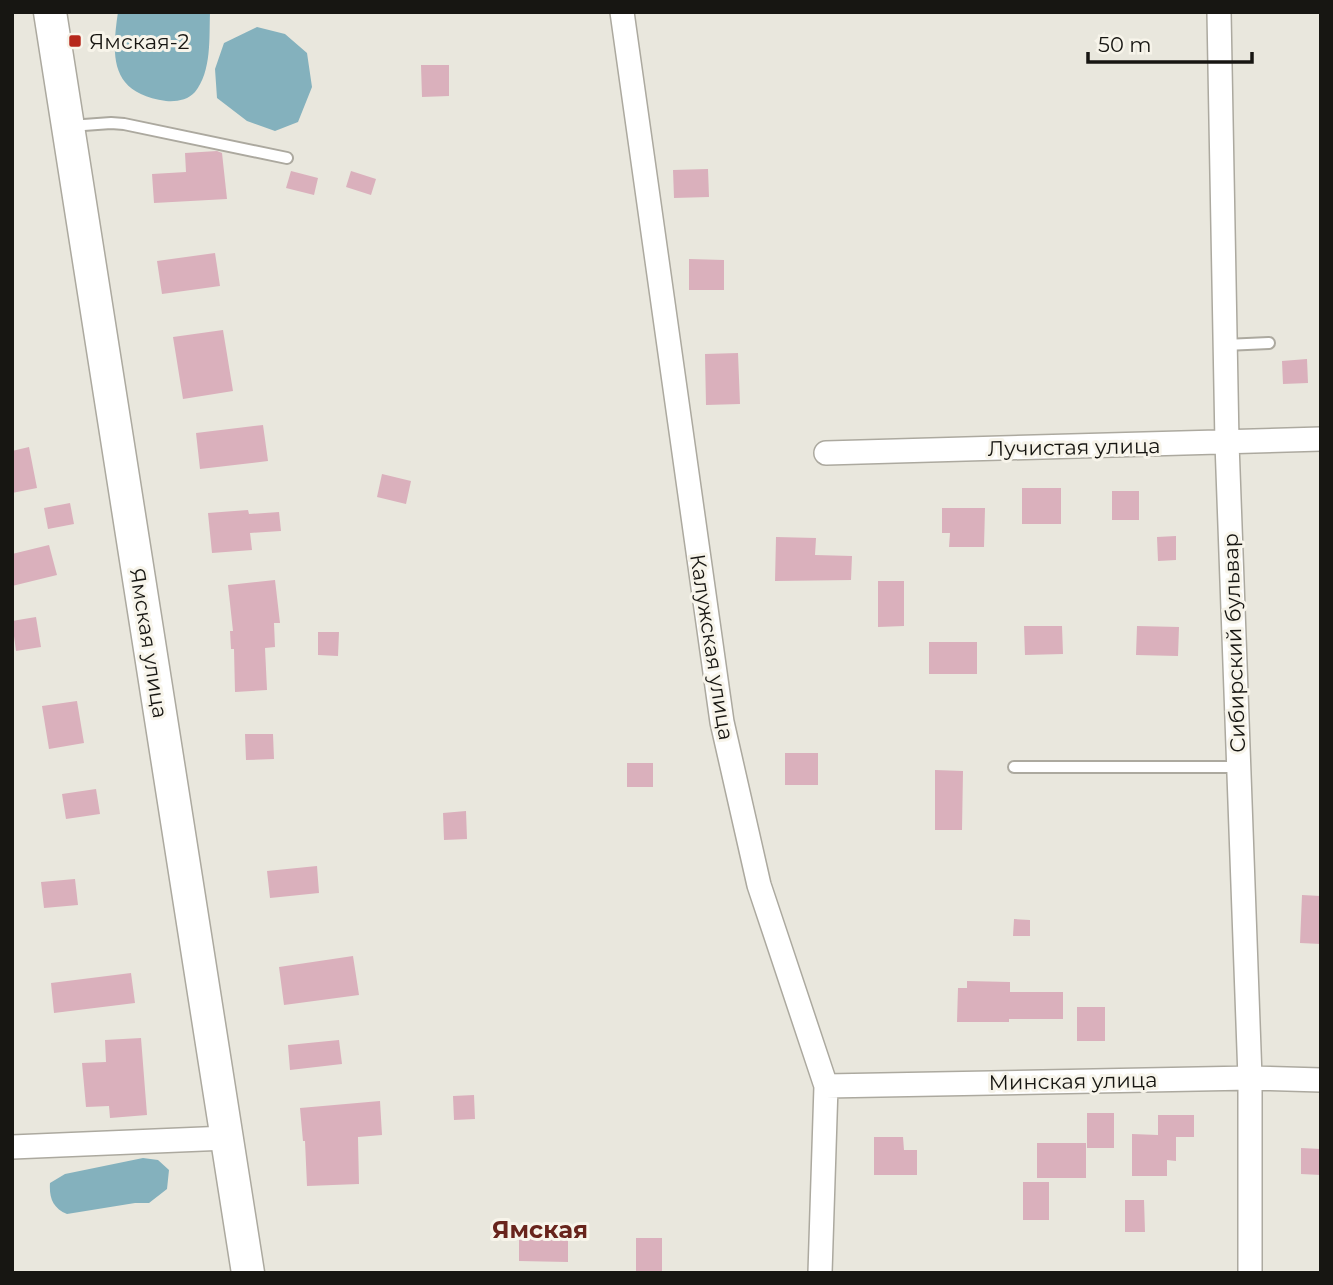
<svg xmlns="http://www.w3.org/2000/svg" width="1333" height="1285" font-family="Montserrat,sans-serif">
	<rect width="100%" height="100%" fill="#e9e7dd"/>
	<!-- water -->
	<path fill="#84b1bd" d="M 118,12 L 210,13 C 209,37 212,71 195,92 C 188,100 176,102 166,101 C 111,93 111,59 118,12 Z
		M 257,27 L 285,34 L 307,53 L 312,87 L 298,122 L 275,131 L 247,121 L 217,98 L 215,69 L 224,43 Z
		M 143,1158 L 158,1160 L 169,1170 L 167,1189 L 149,1203 L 135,1203 L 67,1214 C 53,1208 49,1198 50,1183 L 65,1174 Z"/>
	<!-- building -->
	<path fill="#dab0bc" d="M 421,65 L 449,65 L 449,96 L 422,97 Z
		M 217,151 L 222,153 L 227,199 L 154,203 L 152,174 L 186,172 L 185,153 Z
		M 708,169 L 709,197 L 674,198 L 673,170 Z
		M 291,171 L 318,178 L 314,195 L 286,188 Z
		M 351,171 L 376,179 L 371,195 L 346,187 Z
		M 215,253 L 220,286 L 162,294 L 157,261 Z
		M 689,259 L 724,260 L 724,290 L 689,290 Z
		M 223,330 L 233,391 L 183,399 L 173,337 Z
		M 738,353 L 740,404 L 706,405 L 705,354 Z
		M 1307,359 L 1308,383 L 1283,384 L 1282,361 Z
		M 263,425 L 268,461 L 200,469 L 196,433 Z
		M 29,447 L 37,488 L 12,493 L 12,451 Z
		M 382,474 L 411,481 L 406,504 L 377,497 Z
		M 1022,488 L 1061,488 L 1061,524 L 1022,524 Z
		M 1112,491 L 1139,491 L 1139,520 L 1112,520 Z
		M 70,503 L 74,524 L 48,529 L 44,508 Z
		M 942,508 L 985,508 L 984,547 L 949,547 L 950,533 L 942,533 Z
		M 248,510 L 249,514 L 279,512 L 281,531 L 250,533 L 252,550 L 212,553 L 208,513 Z
		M 1176,536 L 1176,560 L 1158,561 L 1157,537 Z
		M 776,537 L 816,538 L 815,555 L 852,556 L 851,580 L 775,581 Z
		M 49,545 L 57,575 L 12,586 L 12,554 Z
		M 275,580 L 280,623 L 274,623 L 275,647 L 265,648 L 267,690 L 235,692 L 234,649 L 231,649 L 230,631 L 233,631 L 228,585 Z
		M 878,581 L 904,581 L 904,626 L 878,627 Z
		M 36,617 L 41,647 L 16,651 L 12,621 Z
		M 1024,626 L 1062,626 L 1063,654 L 1025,655 Z
		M 1137,626 L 1179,627 L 1178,656 L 1136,655 Z
		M 318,632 L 339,632 L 338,656 L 318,655 Z
		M 929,642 L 977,642 L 977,674 L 929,674 Z
		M 77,701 L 84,743 L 49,749 L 42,706 Z
		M 245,734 L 273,734 L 274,759 L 246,760 Z
		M 785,753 L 818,753 L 818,785 L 785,785 Z
		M 627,763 L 653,763 L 653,787 L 627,787 Z
		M 935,770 L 963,771 L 962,830 L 935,830 Z
		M 96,789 L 100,814 L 66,819 L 62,794 Z
		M 466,811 L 467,839 L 444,840 L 443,813 Z
		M 317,866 L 319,893 L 270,898 L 267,871 Z
		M 75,879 L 78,905 L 44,908 L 41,882 Z
		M 1302,895 L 1321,896 L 1321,944 L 1300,943 Z
		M 1014,919 L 1030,920 L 1030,936 L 1013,936 Z
		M 353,956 L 359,995 L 284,1005 L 279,967 Z
		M 131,973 L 135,1003 L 54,1013 L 51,983 Z
		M 967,981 L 1010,982 L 1010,992 L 1063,992 L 1063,1019 L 1009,1019 L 1009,1022 L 957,1022 L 958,988 L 967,988 Z
		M 1077,1007 L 1105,1007 L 1105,1041 L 1077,1041 Z
		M 141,1038 L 147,1115 L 110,1118 L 109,1106 L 86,1107 L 82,1063 L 106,1062 L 105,1040 Z
		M 339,1040 L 342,1064 L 290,1070 L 288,1045 Z
		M 474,1095 L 475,1119 L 454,1120 L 453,1096 Z
		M 380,1101 L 382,1135 L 358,1137 L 359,1184 L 307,1186 L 305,1141 L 303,1141 L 300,1108 Z
		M 1087,1113 L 1114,1113 L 1114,1148 L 1087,1148 Z
		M 1158,1115 L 1194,1115 L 1194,1137 L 1176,1137 L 1176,1161 L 1167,1160 L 1167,1176 L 1132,1176 L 1132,1134 L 1158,1135 Z
		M 874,1137 L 903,1137 L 904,1150 L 917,1150 L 917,1175 L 874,1175 Z
		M 1037,1143 L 1086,1143 L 1086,1178 L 1037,1178 Z
		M 1301,1148 L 1321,1149 L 1321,1175 L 1301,1174 Z
		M 1023,1182 L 1049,1182 L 1049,1220 L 1023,1220 Z
		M 1125,1200 L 1144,1200 L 1145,1232 L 1125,1232 Z
		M 519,1231 L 568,1232 L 568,1262 L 519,1261 Z
		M 636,1238 L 662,1238 L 662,1273 L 636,1273 Z"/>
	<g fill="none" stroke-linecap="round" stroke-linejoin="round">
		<defs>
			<path id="lane" d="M 70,126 L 111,123 L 124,124 L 287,158
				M 1225,345 L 1269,343
				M 1014,767 L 1238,767"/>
			<path id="street" d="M 622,12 L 722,722 L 759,885 L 826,1086 L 820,1273
				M 1219,12 L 1227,443 L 1250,1078 L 1250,1273
				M 826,453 L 1321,439
				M 826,1086 L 1250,1078 L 1321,1080
				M 12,1147 L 227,1138"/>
			<path id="secondary" d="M 50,12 L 248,1273"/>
		</defs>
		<!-- lane casing -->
		<use href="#lane" stroke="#aca99f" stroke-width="14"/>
		<!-- street casing -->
		<use href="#street" stroke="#aca99f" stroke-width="26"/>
		<!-- secondary casing -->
		<use href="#secondary" stroke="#aca99f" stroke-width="35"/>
		<!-- lane -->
		<use href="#lane" stroke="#fff" stroke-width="10"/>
		<!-- street -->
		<use href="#street" stroke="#fff" stroke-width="23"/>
		<!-- secondary -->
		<use href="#secondary" stroke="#fff" stroke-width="32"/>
	</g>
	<!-- markers -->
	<rect fill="#b6281c" stroke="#f7f4ea" stroke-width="2.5" x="68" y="34" width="14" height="14" rx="3.5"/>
	<g text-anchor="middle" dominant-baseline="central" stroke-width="6" stroke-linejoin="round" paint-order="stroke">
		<!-- poi labels -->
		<g font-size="21" fill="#171612" stroke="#f7f4ea" text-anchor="start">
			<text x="89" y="41">Ямская-2</text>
		</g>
		<!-- street labels -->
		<g font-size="21" fill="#171612" stroke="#f7f4ea">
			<text transform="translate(1074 447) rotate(-1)">Лучистая улица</text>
			<text transform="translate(149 643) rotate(81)">Ямская улица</text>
			<text transform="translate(1234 643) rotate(-92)">Сибирский бульвар</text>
			<text transform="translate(712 647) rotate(81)">Калужская улица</text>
			<text transform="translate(1073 1081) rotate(-1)">Минская улица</text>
		</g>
		<!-- quarter labels -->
		<g font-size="24" font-weight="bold" fill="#68241c" stroke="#f7f4ea">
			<text x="540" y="1229">Ямская</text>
		</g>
	</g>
	<!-- border -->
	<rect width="1333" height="1285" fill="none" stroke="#171612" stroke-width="28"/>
	<!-- scale -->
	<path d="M1088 52v10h164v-10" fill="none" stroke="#171612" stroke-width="3.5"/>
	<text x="1098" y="52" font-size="21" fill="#171612" stroke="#f7f4ea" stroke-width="5" paint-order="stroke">50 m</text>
</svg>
